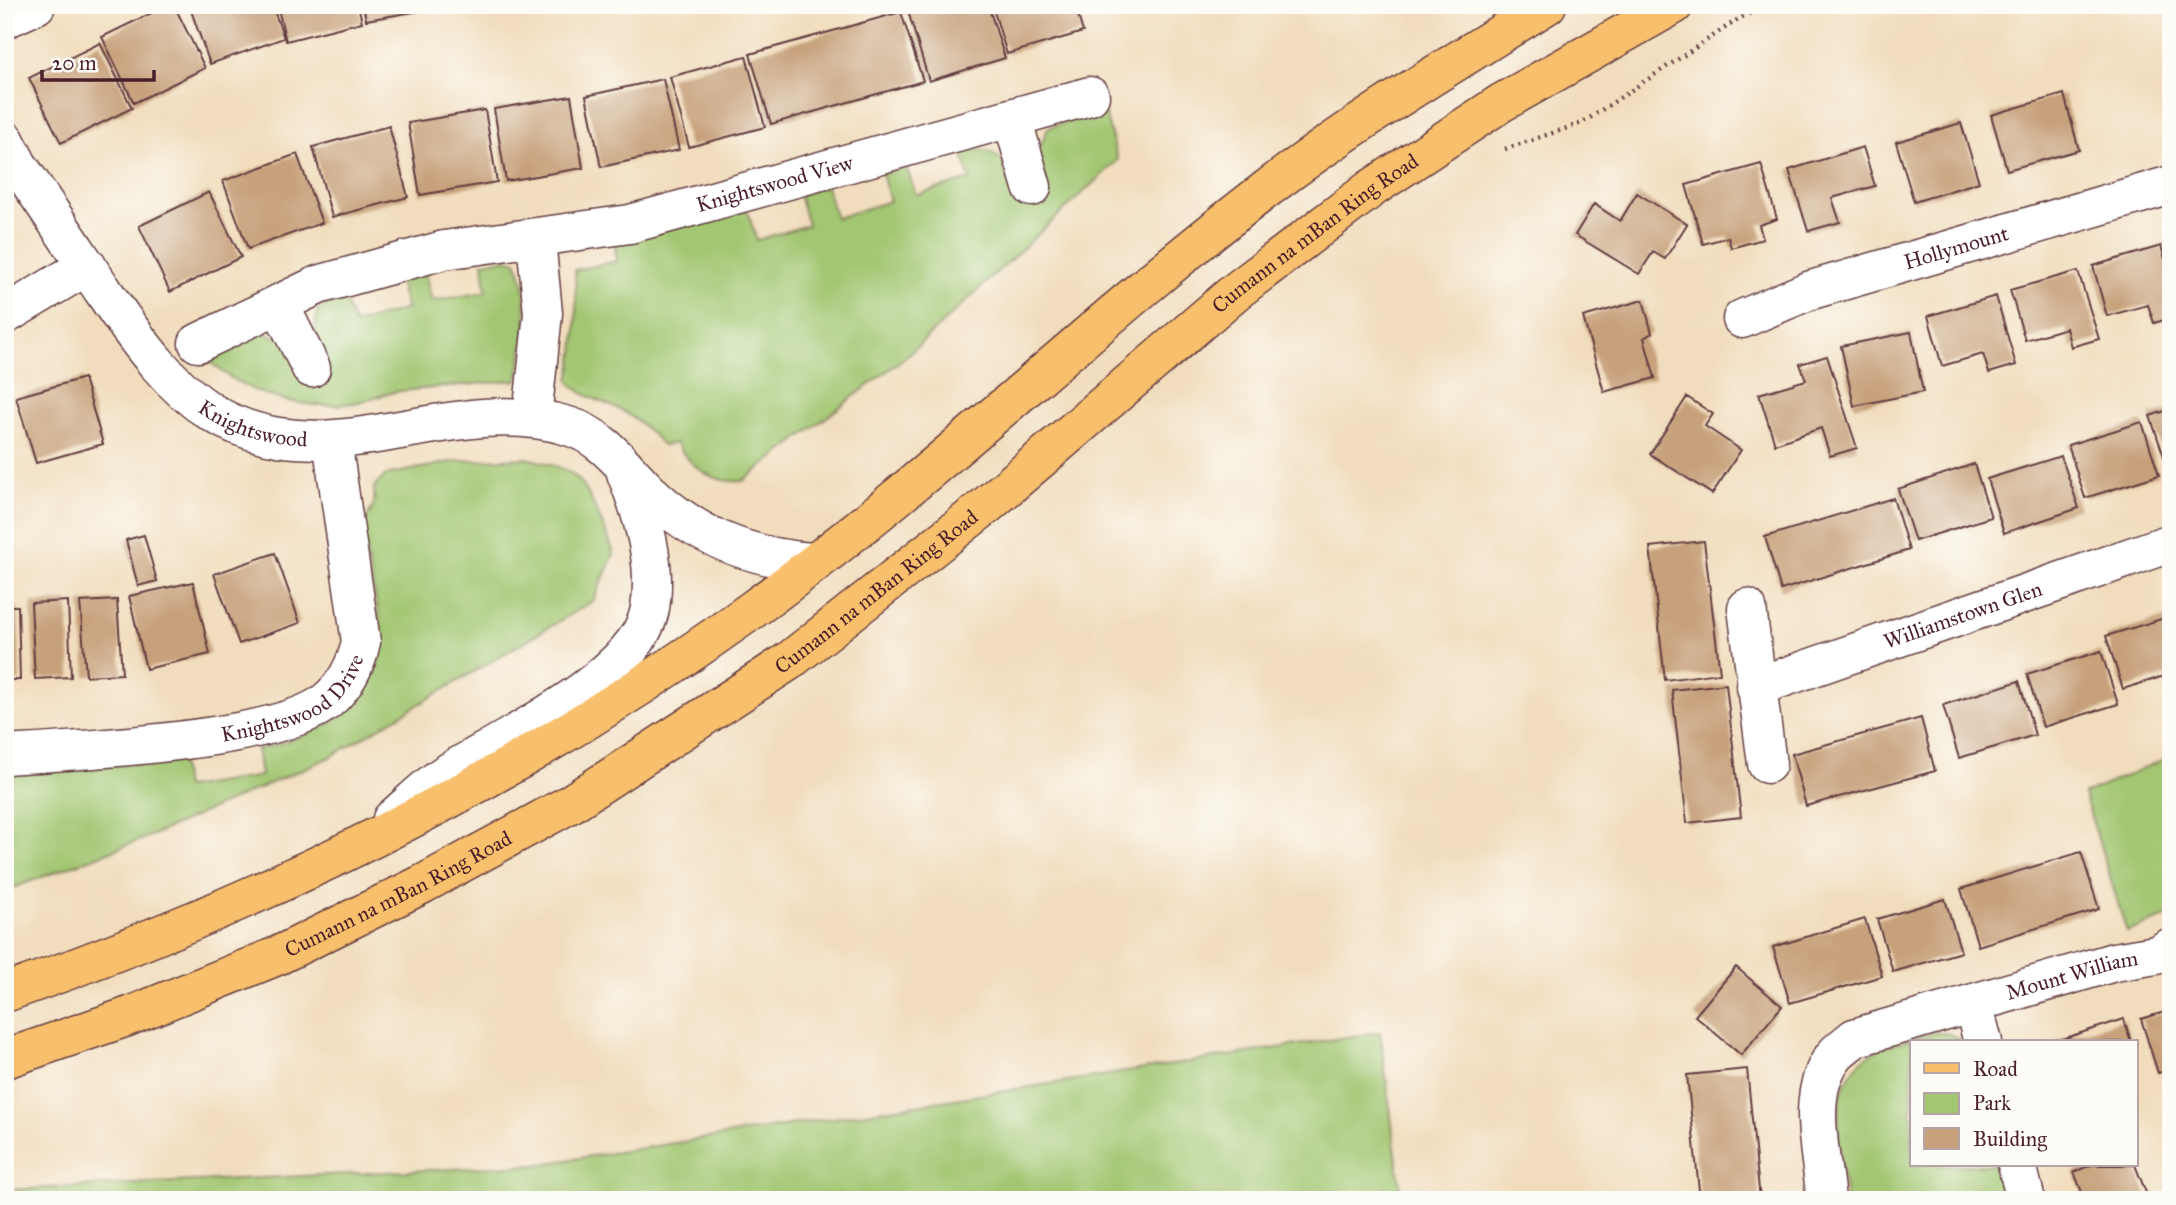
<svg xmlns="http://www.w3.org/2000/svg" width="2176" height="1205" font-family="'IM FELL Great Primer',serif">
	<rect width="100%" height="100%" fill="#fdfcf7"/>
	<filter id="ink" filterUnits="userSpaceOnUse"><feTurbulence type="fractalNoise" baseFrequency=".0143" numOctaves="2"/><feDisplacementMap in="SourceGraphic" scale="14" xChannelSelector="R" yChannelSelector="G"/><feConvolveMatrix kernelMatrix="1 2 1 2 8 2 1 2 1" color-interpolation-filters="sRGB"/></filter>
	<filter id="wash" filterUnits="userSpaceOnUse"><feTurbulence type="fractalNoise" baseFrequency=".00686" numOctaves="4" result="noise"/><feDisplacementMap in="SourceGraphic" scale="28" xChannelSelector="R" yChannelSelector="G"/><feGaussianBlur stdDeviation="1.57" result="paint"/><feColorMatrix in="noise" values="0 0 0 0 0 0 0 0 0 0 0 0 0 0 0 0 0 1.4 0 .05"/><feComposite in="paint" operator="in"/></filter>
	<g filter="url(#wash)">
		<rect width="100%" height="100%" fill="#f1ddbd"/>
		<!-- green -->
		<path fill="#a2c671" stroke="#76724e" stroke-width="2" d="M 1104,110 L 1118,160 L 908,355 L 743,481 C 713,484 691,467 676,443 L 663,446 C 653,433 640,423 626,413 C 610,403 578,397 569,380 C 578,343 577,308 575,270 L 617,261 L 614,240 L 747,210 L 757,240 L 808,225 L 799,195 L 826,186 L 836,218 L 890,201 L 882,174 L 906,166 L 916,195 L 970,179 L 961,150 C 1004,146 1004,163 1014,199 L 1047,191 L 1039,149 L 1048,128 Z
			M 505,259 L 516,261 C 533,296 525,343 517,380 C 478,384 439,387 400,391 C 384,393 369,401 353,403 C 300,412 243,394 205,357 L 264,332 L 276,337 L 315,338 L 317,309 L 343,296 L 354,324 L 407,309 L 397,276 L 424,269 L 432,301 L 486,292 L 483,262 Z
			M 527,458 C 544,463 565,466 578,479 C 589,490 609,539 614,554 L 593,601 L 330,757 L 153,835 L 5,891 L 5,774 L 181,761 L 185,788 L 261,776 L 257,749 C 311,739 379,708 381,644 C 382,605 364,566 364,527 C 364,518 372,512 374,503 C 375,499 374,492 374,487 L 386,475 L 457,461 Z
			M 2171,756 L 2171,915 L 2127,932 L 2084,794 Z
			M 1380,1032 L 1402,1200 L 5,1200 L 5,1190 L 535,1165 Z
			M 1935,1032 L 1950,1034 L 1963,1042 L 1912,1042 L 1912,1165 L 1994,1165 L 2005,1200 L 1846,1200 C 1841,1155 1823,1086 1868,1056 C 1886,1043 1914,1039 1935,1032 Z"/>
		<g id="blocks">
			<!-- building -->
			<path fill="#c7a17c" d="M 168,5 L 174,5 L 205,68 L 134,103 L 102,37 Z
				M 189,5 L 272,5 L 284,38 L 210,64 Z
				M 277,5 L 358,5 L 362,22 L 286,41 Z
				M 363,5 L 443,5 L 443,7 L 366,20 Z
				M 929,5 L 988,5 L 1005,58 L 929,81 L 908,11 Z
				M 992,5 L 1075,5 L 1083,32 L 1007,54 Z
				M 901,12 L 923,81 L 771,124 L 750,54 Z
				M 100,43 L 132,108 L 61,143 L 29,78 Z
				M 746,56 L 765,127 L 689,147 L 670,77 Z
				M 663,79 L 679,150 L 601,167 L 586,96 Z
				M 2064,94 L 2079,150 L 2007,170 L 1991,115 Z
				M 571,96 L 583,168 L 506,181 L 494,109 Z
				M 485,110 L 497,182 L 420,195 L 408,123 Z
				M 1961,123 L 1979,182 L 1914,202 L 1896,142 Z
				M 389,126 L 408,197 L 332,217 L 313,147 Z
				M 1863,147 L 1875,186 L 1832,198 L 1840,222 L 1808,231 L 1789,170 Z
				M 297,154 L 322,223 L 248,249 L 223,181 Z
				M 1761,164 L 1777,219 L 1759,225 L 1763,239 L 1731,248 L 1728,237 L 1703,244 L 1686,185 Z
				M 209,192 L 241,257 L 170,292 L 139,226 Z
				M 1637,193 L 1687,224 L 1665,259 L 1653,252 L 1639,274 L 1575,235 L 1594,204 L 1620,221 Z
				M 2161,246 L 2171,279 L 2171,318 L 2154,323 L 2148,305 L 2107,316 L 2093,266 Z
				M 2078,271 L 2099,339 L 2071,347 L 2066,328 L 2025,340 L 2010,290 Z
				M 1996,296 L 2016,365 L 1989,373 L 1983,354 L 1942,366 L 1928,316 Z
				M 1643,300 L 1652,333 L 1644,338 L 1655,378 L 1604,392 L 1583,317 Z
				M 1911,332 L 1923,392 L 1854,406 L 1841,346 Z
				M 1827,356 L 1857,448 L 1830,456 L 1821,428 L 1775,444 L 1759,394 L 1806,380 L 1800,364 Z
				M 84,378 L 103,444 L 36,463 L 16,397 Z
				M 1687,397 L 1713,414 L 1705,426 L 1741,450 L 1712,494 L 1650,454 Z
				M 2171,409 L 2171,468 L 2168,468 L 2150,416 Z
				M 2142,422 L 2159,475 L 2085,498 L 2068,445 Z
				M 2061,456 L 2079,508 L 2004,533 L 1987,479 Z
				M 1974,464 L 1991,517 L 1915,541 L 1898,489 Z
				M 1893,498 L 1909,550 L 1781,590 L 1765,537 Z
				M 144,535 L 157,581 L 138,586 L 126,540 Z
				M 1704,541 L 1720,673 L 1665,680 L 1650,547 Z
				M 275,553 L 300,623 L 239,644 L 214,574 Z
				M 193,582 L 210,654 L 146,669 L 129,596 Z
				M 117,600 L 122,674 L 86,676 L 80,602 Z
				M 68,601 L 71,677 L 35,679 L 31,603 Z
				M 5,606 L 18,606 L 20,680 L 5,680 Z
				M 2171,616 L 2171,674 L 2123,689 L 2106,636 Z
				M 2101,651 L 2118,704 L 2043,727 L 2027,674 Z
				M 2019,681 L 2035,735 L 1959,758 L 1943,705 Z
				M 1726,684 L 1741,817 L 1687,823 L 1672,690 Z
				M 1921,718 L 1935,771 L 1806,806 L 1792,754 Z
				M 2081,852 L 2099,909 L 1978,946 L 1961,889 Z
				M 1945,899 L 1961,952 L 1893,972 L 1877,919 Z
				M 1865,919 L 1882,976 L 1790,1003 L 1773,947 Z
				M 1736,967 L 1782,1006 L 1741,1055 L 1695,1016 Z
				M 2171,1010 L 2171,1069 L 2158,1073 L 2141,1019 Z
				M 2124,1019 L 2131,1042 L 2053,1042 Z
				M 1747,1069 L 1760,1200 L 1700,1200 L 1687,1075 Z
				M 2091,1165 L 2135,1165 L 2149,1200 L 2085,1200 L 2074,1172 Z"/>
		</g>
	</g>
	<g filter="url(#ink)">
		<use href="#blocks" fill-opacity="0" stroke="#633c41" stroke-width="2"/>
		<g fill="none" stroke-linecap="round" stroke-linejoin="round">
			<defs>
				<g id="minor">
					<path d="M 5,19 L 36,5"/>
					<path d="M 1012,118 L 1032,187"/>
					<path id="s1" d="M 5,140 L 18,165 C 47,207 75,249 104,292 C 177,400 229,457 370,435 C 435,425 503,406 568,426 C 603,436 624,467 649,492 C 696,537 750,558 814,562"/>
					<path d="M 279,304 L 311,368"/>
					<path d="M 5,315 L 87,266"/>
					<path id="s2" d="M 1742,319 L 1808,291 L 2171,185"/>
					<path id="s3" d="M 198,343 L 318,285 L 444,250 L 630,224 L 1090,96"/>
					<path d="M 532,418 L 543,313 L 536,239"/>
					<path d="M 1747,608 L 1767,764"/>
					<path id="s4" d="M 1756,687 L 2171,543"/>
					<path id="s5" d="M 5,755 C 72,751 280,741 327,701 C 345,686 356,665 361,642 L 332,440"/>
					<path d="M 392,819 C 410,804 428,784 449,772 C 503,739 634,677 649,613 C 659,566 643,516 626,473"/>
					<path d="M 1973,1004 L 1983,1042"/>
					<path d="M 2017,1165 L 2026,1200"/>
					<path id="s6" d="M 1826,1200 C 1822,1156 1804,1094 1834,1056 C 1839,1049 1848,1044 1854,1038 L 2114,962 L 2156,955 L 2171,947"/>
				</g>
				<g id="major">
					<path d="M 5,993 C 269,901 525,774 752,610 C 933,479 1091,323 1268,188 C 1356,121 1453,64 1547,5"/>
					<path id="s7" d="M 5,1059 L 127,1017 L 277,956 L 423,884 L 570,804 L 789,661 L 987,505 L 1235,292 L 1372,188 L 1501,103 L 1674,5"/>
				</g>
			</defs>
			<!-- minor casing -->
			<use href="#minor" stroke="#633c41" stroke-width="41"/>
			<!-- major casing -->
			<use href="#major" stroke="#633c41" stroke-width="41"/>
			<!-- path -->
			<path stroke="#633c41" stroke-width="4.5" stroke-dasharray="2 5" stroke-linecap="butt" d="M 1505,149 L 1582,123 L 1740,18 L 1767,5"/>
			<!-- minor -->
			<use href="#minor" stroke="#fff" stroke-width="38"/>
			<!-- major -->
			<use href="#major" stroke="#f8bf6c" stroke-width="38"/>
		</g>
	</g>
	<g text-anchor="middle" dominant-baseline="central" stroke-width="6" stroke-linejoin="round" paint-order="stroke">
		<!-- street labels -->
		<g font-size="21" fill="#4a1f2b" stroke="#fdfcf7">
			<text stroke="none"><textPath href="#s3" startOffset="602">Knightswood View</textPath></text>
			<text stroke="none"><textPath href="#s7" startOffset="1561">Cumann na mBan Ring Road</textPath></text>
			<text stroke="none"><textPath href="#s2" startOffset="226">Hollymount</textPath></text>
			<text stroke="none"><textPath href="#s1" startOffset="388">Knightswood</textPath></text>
			<text stroke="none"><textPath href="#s7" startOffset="994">Cumann na mBan Ring Road</textPath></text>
			<text stroke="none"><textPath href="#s4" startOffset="219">Williamstown Glen</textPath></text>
			<text stroke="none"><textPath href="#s5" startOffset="301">Knightswood Drive</textPath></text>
			<text stroke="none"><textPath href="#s7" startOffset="427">Cumann na mBan Ring Road</textPath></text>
			<text stroke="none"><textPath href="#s6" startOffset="402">Mount William</textPath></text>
		</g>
	</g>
	<!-- margin -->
	<rect width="2176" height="1205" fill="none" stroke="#fdfcf7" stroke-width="28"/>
	<!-- legend -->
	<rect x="1910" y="1040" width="228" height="126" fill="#fdfcf7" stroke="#b5a4a5" stroke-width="2"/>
	<rect x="1924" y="1063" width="35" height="10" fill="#f8bf6c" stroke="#b5a4a5" stroke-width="2"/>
	<text x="1973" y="1076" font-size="21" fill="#4a1f2b">Road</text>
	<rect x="1924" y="1093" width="35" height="21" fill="#a2c671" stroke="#b5a4a5" stroke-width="2"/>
	<text x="1973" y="1110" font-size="21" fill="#4a1f2b">Park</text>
	<rect x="1924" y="1128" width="35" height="21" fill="#c7a17c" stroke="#b5a4a5" stroke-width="2"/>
	<text x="1973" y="1146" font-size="21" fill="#4a1f2b">Building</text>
	<!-- scale -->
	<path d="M42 70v10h112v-10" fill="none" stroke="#4a1f2b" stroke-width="3.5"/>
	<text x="52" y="70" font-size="21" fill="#4a1f2b" stroke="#fdfcf7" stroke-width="5" paint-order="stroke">20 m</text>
</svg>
